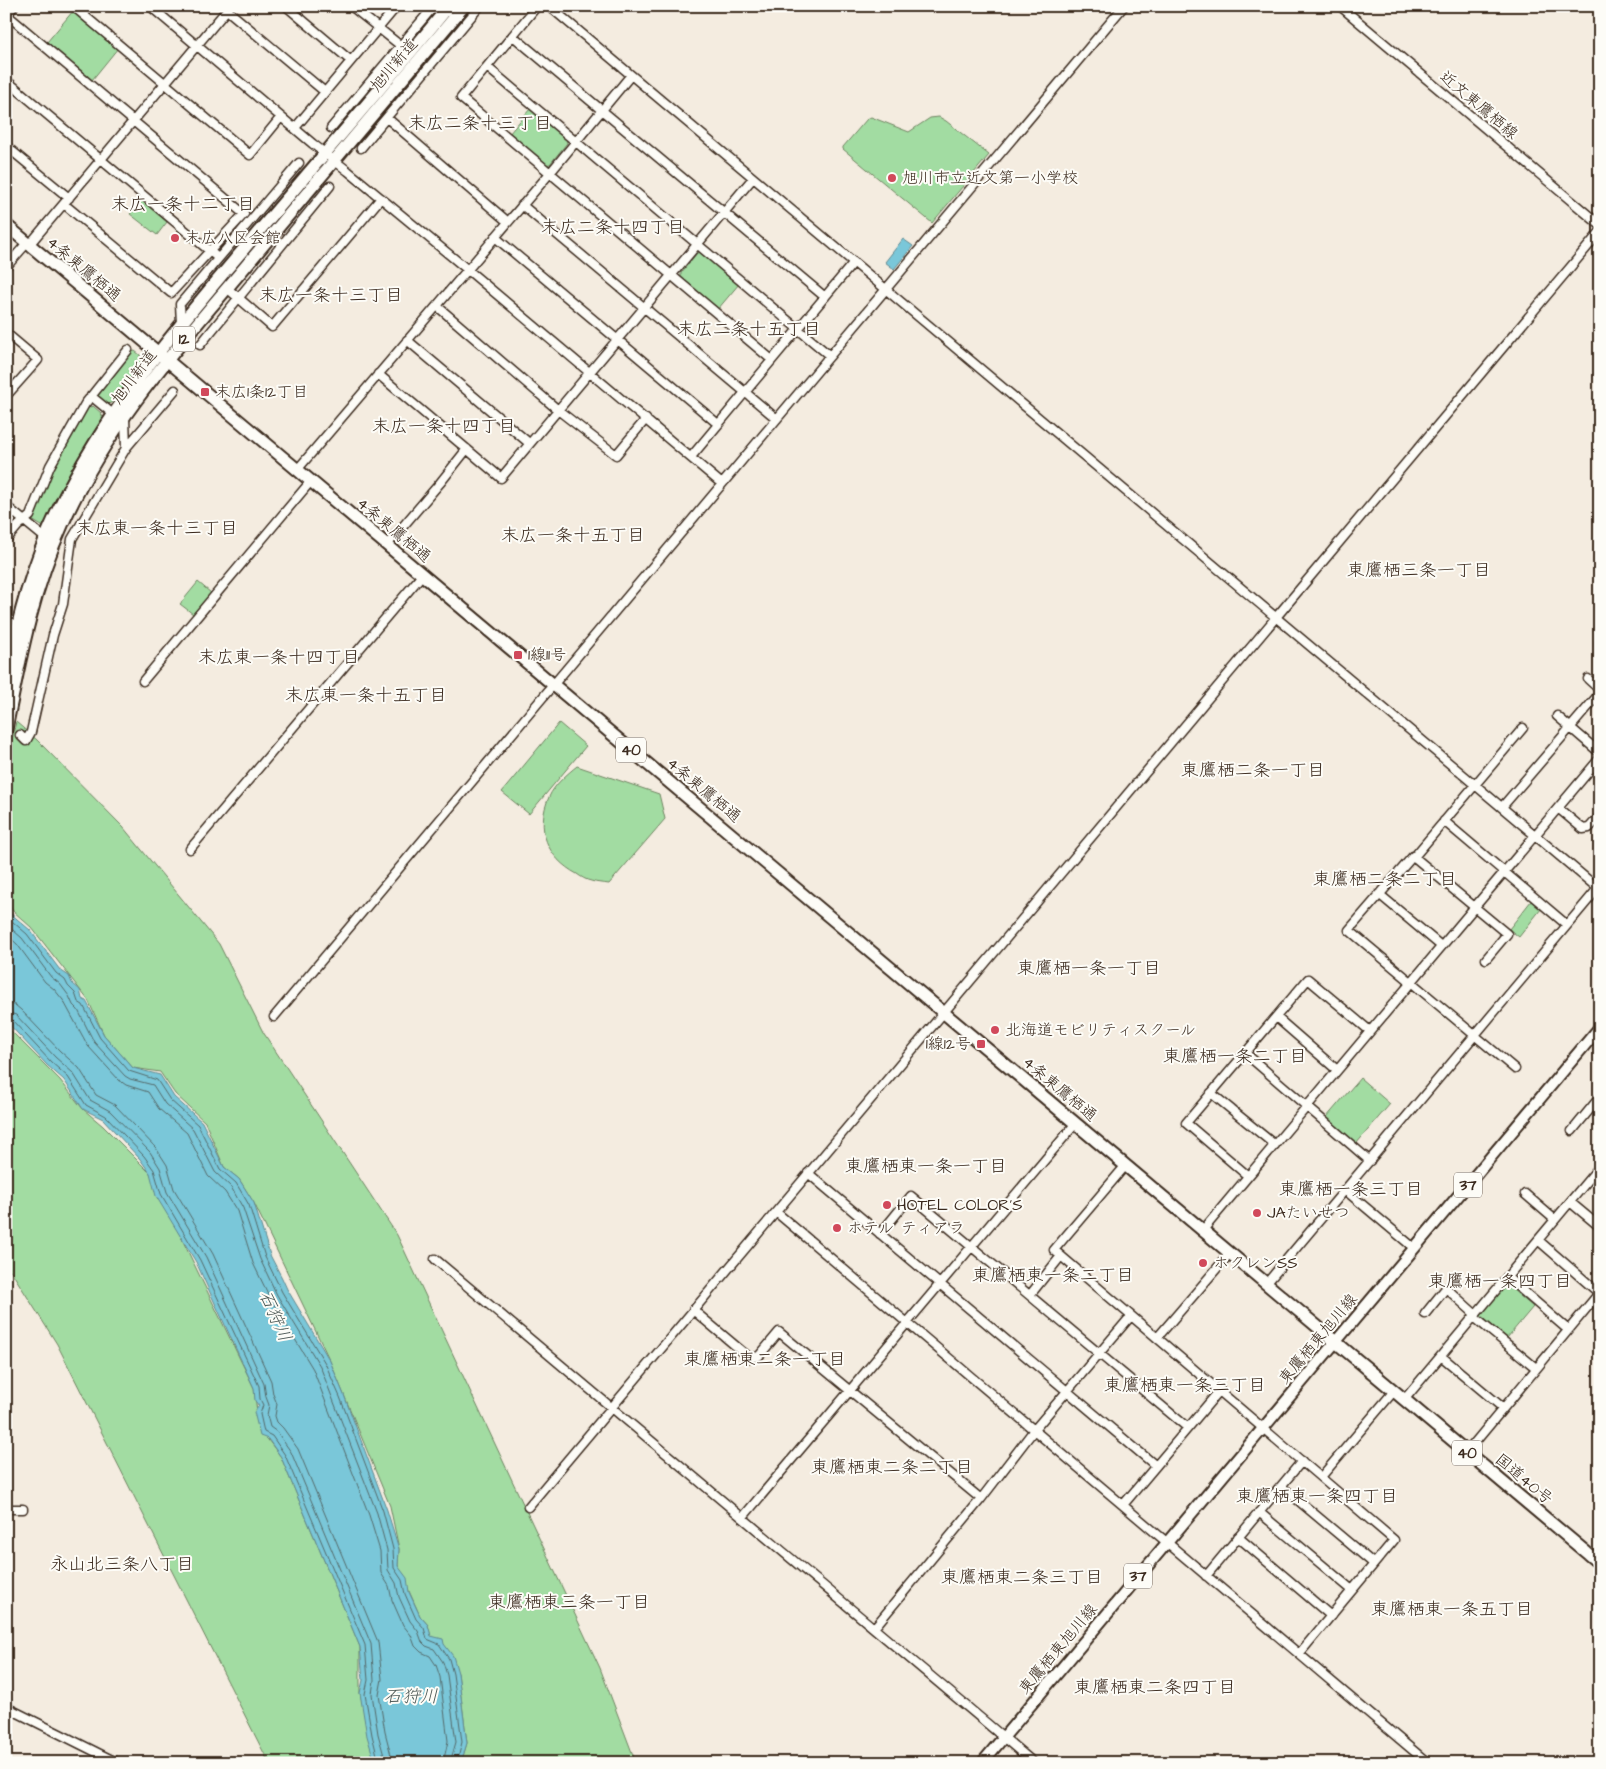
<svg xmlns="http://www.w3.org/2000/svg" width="1606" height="1769" font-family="'Architects Daughter','Klee One',sans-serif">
	<rect width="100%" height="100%" fill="#f4ece0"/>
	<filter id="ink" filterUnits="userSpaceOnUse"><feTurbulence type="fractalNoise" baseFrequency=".02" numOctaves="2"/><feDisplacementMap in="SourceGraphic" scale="10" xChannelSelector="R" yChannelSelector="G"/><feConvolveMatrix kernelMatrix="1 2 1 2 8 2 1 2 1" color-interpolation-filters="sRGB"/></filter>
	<g filter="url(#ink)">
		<!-- green -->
		<path fill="#a2dca2" stroke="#6e8360" d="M 73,11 L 118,48 L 92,80 L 47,42 Z
			M 530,109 L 566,138 L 567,143 L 550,164 L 545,165 L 509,134 Z
			M 871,117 L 909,132 L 930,118 L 939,117 L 946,121 L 989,155 L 932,223 L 843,149 L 843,147 L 867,119 Z
			M 141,200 L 167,222 L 157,235 L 130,214 Z
			M 702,252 L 739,284 L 718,309 L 681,278 L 681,273 L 697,253 Z
			M 135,351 L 140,355 L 141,362 L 113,402 L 108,404 L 98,398 L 99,393 L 131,352 Z
			M 93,406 L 101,413 L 103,418 L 72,468 L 45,528 L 32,520 L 54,467 L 87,408 Z
			M 198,582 L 211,593 L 193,614 L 180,604 Z
			M 16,722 L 37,740 L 123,827 L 219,944 L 263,1032 L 397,1235 L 600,1668 L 636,1763 L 461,1763 L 467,1743 L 458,1673 L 431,1637 L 428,1625 L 420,1616 L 398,1566 L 399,1549 L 390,1506 L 330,1361 L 254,1203 L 239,1179 L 224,1167 L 205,1122 L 175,1094 L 160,1072 L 133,1068 L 104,1035 L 88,1000 L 32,928 L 13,911 L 6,901 L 6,762 Z
			M 559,723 L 586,746 L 529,814 L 502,792 Z
			M 577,766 L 659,794 L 665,819 L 609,884 C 603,883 597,883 591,881 C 586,880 581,877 577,874 C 547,858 535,829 549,797 C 554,785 567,774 577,766 Z
			M 1531,901 L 1541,909 L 1519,937 L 1509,929 Z
			M 6,1026 L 60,1080 L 83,1109 L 103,1126 L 150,1173 L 254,1388 L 259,1428 L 281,1457 L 360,1647 L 360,1693 L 376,1763 L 269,1763 L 57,1344 L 6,1263 Z
			M 1360,1078 L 1390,1104 L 1356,1144 L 1326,1118 Z
			M 1506,1284 L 1533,1307 L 1507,1338 L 1480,1315 Z"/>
		<!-- water -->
		<path fill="#7ac7d9" stroke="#61888e" d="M 903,239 L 913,246 L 894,269 L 885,262 Z
			M 6,905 L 10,913 L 30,930 L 60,970 L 69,976 L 72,983 L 80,990 L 82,999 L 86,1001 L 104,1035 L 133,1068 L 160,1075 L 174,1097 L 202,1122 L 224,1167 L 239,1179 L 254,1203 L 270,1255 L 282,1278 L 287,1289 L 330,1361 L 344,1395 L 387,1510 L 399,1549 L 398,1566 L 407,1578 L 409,1592 L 420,1616 L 428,1625 L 431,1636 L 443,1639 L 444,1644 L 453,1656 L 458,1673 L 467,1743 L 461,1763 L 375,1763 L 367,1736 L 360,1693 L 363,1680 L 360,1647 L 281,1457 L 268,1439 L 260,1436 L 254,1412 L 259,1406 L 255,1401 L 254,1388 L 196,1262 L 156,1196 L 150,1173 L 140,1159 L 103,1119 L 83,1109 L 64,1080 L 47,1065 L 6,1021 Z"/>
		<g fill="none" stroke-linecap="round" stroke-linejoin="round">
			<!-- shore -->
			<path stroke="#546969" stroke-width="1" d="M 6,916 L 27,934 L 56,973 L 65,980 L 68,986 L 75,993 L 78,1002 L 83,1005 L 100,1038 L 129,1071 L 157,1080 L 170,1100 L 198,1125 L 220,1169 L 236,1183 L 249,1205 L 265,1257 L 282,1292 L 325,1363 L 340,1397 L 383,1511 L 393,1549 L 394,1568 L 402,1580 L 405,1594 L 416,1619 L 424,1628 L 427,1639 L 439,1644 L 449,1659 L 453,1674 L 462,1742 L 457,1763
				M 6,924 L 22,938 L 51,977 L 60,984 L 69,996 L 73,1005 L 78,1010 L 94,1042 L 125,1076 L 130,1079 L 153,1085 L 165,1104 L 193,1129 L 215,1172 L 231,1187 L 243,1208 L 260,1259 L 277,1295 L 320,1366 L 377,1513 L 387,1550 L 388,1570 L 396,1583 L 399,1597 L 410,1621 L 418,1631 L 422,1642 L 426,1646 L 434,1649 L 443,1662 L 447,1675 L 456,1742 L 450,1763
				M 6,934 L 17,944 L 45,982 L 54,989 L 63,1000 L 88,1046 L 119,1080 L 126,1085 L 148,1092 L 159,1109 L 187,1133 L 208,1176 L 225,1192 L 237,1211 L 253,1263 L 270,1298 L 313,1369 L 369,1515 L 380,1551 L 381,1573 L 389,1586 L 392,1600 L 403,1625 L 411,1635 L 415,1646 L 421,1652 L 430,1656 L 436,1665 L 440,1677 L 448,1741 L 443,1763
				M 6,1004 L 15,1005 L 21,1010 L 60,1051 L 79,1068 L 96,1095 L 115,1105 L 156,1148 L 167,1165 L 174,1189 L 213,1254 L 271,1381 L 273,1394 L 277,1404 L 275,1416 L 277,1422 L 283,1428 L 298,1449 L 378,1642 L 382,1679 L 379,1695 L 385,1732 L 393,1763
				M 6,1012 L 16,1015 L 55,1057 L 73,1073 L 90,1100 L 110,1111 L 150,1152 L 160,1168 L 167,1192 L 206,1257 L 264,1384 L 266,1397 L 269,1405 L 267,1415 L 270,1427 L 277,1432 L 291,1452 L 371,1644 L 374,1680 L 372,1694 L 378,1734 L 386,1763
				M 6,1018 L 12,1020 L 51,1062 L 68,1077 L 86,1105 L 106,1116 L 144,1156 L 154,1170 L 161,1194 L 200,1260 L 259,1386 L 260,1399 L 263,1405 L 260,1414 L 264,1432 L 272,1436 L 285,1455 L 365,1645 L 368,1680 L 365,1694 L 372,1735 L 379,1763"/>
			<!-- minor-tunnel -->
			<path stroke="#cfc5b9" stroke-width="8" stroke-dasharray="8 4" stroke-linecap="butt" d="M 6,726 L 20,735"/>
			<defs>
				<path id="minor" d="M 73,6 L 250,155 L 281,117
					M 150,6 L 313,144 L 348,171 L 468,270 L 722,484
					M 286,6 L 351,61
					M 351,6 L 401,46
					M 537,6 L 461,98 L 772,360
					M 549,6 L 1600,890
					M 1340,6 L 1600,225
					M 227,10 L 325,92
					M 6,14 L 244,214 L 171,293 L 64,204
					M 6,16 L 14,6
					M 513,36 L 825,297
					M 487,67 L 830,356
					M 6,80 L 218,258
					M 387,118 L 508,222
					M 295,128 L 397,6
					M 331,128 L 434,6
					M 6,146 L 69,198
					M 361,148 L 480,6
					M 522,205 L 777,419
					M 495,237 L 718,424
					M 29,245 L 230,6
					M 6,267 L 27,243
					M 227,288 L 272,327 L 381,198
					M 437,306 L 558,410 L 616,455 L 646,419
					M 181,323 L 180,304 L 299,163
					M 6,333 L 38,360 L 6,396
					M 407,340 L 529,443
					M 200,345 L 330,186
					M 378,374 L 501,478 L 753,178
					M 91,396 L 113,414
					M 125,417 L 126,448
					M 691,457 L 854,262
					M 297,470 L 550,173 L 631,75
					M 6,506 L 45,538
					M 6,540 L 18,526 L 30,516 L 50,466 L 85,404 L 128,350
					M 387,545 L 440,483 L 467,449
					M 1600,642 L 1600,645
					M 1588,679 L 1600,690
					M 143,681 L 311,481
					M 1557,716 L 1600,753
					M 20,735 L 26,741 L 31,732 L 53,635 L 63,604 L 72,539 L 126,448 L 175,390
					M 1502,807 L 1600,693
					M 1558,808 L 1583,829 L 1589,828 L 1600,816
					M 1444,821 L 1567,925
					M 190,849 L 422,575
					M 1414,857 L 1523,728
					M 1379,894 L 1441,946
					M 1486,959 L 1507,934 L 1413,856 L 1349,930 L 1515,1069
					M 274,1017 L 1124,6
					M 1276,1017 L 1337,1070
					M 1245,1053 L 1370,1161
					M 1211,1093 L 1275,1145
					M 1572,1131 L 1600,1097
					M 1126,1165 L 1054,1250 L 1394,1540 L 1299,1654
					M 808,1173 L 1156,1466
					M 1248,1176 L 1186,1123 L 1308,979 L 1370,1031
					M 1345,1190 L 1414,1248
					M 1525,1194 L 1554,1219
					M 1570,1202 L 1600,1227
					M 776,1212 L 1428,1763
					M 1203,1230 L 1600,758
					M 880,1234 L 911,1196 L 1188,1428
					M 1538,1240 L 1599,1293
					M 435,1259 L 1034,1763
					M 1508,1278 L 1567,1329
					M 1266,1284 L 1600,886
					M 1030,1295 L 1061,1256
					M 693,1310 L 750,1358 L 759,1356 L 779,1332 L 981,1499
					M 1425,1314 L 1446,1288 L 1476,1315
					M 1474,1317 L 1536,1368
					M 1157,1338 L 1230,1253
					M 1441,1356 L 1503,1408
					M 1404,1400 L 1600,1166
					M 1467,1452 L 1600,1292
					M 1321,1477 L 1394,1391
					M 1281,1486 L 1374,1564
					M 1123,1505 L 1220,1390
					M 528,1507 L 1600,232
					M 6,1509 L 23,1509
					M 1259,1512 L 1352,1590
					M 743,1517 L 1076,1123
					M 1238,1537 L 1331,1616
					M 1206,1576 L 1302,1461
					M 874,1628 L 981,1499 L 1034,1430 L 1131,1316
					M 6,1707 L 118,1763"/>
				<path id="major" d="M 982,1763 L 1600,1027"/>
				<path id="highway" d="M 6,225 L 1600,1564
					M 6,675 C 18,619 32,564 57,512 C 106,409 181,323 254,237 C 319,160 385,84 449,6
					M 6,729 C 20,658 33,589 63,523 C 107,424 181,343 250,261 C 322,176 393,91 464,6"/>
			</defs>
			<!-- minor casing -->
			<use href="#minor" stroke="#3b2a1e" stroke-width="11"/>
			<!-- major casing -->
			<use href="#major" stroke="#3b2a1e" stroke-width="14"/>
			<!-- highway casing -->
			<use href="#highway" stroke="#3b2a1e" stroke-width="15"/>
			<!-- minor -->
			<use href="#minor" stroke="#fdfcf7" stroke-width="8"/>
			<!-- major -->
			<use href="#major" stroke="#fdfcf7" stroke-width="10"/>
			<!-- highway -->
			<use href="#highway" stroke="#fdfcf7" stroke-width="11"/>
		</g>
	</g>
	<!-- markers -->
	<g fill="#d1495b" stroke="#fdfcf7" stroke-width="2">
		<circle cx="892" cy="178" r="5"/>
		<circle cx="175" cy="238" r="5"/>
		<rect x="200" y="387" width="10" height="10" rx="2.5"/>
		<rect x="513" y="650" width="10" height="10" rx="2.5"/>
		<circle cx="995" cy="1030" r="5"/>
		<rect x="976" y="1039" width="10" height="10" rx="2.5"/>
		<circle cx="887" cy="1205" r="5"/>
		<circle cx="1257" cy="1213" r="5"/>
		<circle cx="837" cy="1228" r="5"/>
		<circle cx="1203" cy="1263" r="5"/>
	</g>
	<g text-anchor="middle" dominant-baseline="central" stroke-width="4" stroke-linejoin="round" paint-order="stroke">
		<!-- shield labels -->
		<g fill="#fdfcf7" stroke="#75695f" stroke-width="1">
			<rect x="173" y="326.5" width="22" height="25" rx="4"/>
			<rect x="616" y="737.5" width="30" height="25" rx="4"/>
			<rect x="1454" y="1172.5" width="28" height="25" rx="4"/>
			<rect x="1452" y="1440.5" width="30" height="25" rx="4"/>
			<rect x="1124" y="1563.5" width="28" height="25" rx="4"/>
		</g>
		<g font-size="15" font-weight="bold" fill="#3b2a1e">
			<text x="184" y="339">12</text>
			<text x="631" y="750">40</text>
			<text x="1468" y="1185">37</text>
			<text x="1467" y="1453">40</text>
			<text x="1138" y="1576">37</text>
		</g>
		<!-- street labels -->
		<g font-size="16" fill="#3b2a1e" stroke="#fdfcf7">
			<text transform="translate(394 65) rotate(-50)">旭川新道</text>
			<text transform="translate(1479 105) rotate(40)">近文東鷹栖線</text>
			<text transform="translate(84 269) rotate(40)">4条東鷹栖通</text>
			<text transform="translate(134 377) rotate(-53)">旭川新道</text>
			<text transform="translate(394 530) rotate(40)">4条東鷹栖通</text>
			<text transform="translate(704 790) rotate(40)">4条東鷹栖通</text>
			<text transform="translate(1060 1089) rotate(40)">4条東鷹栖通</text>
			<text transform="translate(1318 1339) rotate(-50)">東鷹栖東旭川線</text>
			<text transform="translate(1524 1479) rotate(40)">国道40号</text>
			<text transform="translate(1058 1649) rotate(-50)">東鷹栖東旭川線</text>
		</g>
		<!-- poi labels -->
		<g font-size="16" fill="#3b2a1e" stroke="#fdfcf7" text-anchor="start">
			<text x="902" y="178">旭川市立近文第一小学校</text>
			<text x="185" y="238">末広八区会館</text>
			<text x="215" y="392">末広1条12丁目</text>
			<text x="528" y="655">1線11号</text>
			<text x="1005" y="1030">北海道モビリティスクール</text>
			<text x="971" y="1044" text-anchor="end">1線12号</text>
			<text x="897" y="1205">HOTEL COLOR'S</text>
			<text x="1267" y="1213">JAたいせつ</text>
			<text x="847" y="1228">ホテル ティアラ</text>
			<text x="1213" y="1263">ホクレンSS</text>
		</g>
		<!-- neighbourhood labels -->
		<g font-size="18" fill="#3b2a1e" stroke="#fdfcf7">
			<text x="480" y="123">末広二条十三丁目</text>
			<text x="183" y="204">末広一条十二丁目</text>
			<text x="613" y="227">末広二条十四丁目</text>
			<text x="331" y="295">末広一条十三丁目</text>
			<text x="749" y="329">末広二条十五丁目</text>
			<text x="444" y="426">末広一条十四丁目</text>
			<text x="157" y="528">末広東一条十三丁目</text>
			<text x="573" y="535">末広一条十五丁目</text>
			<text x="1419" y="570">東鷹栖三条一丁目</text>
			<text x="279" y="657">末広東一条十四丁目</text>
			<text x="366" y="695">末広東一条十五丁目</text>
			<text x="1253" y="770">東鷹栖二条一丁目</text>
			<text x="1385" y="879">東鷹栖二条二丁目</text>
			<text x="1089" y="968">東鷹栖一条一丁目</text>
			<text x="1235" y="1056">東鷹栖一条二丁目</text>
			<text x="926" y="1166">東鷹栖東一条一丁目</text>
			<text x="1351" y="1189">東鷹栖一条三丁目</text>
			<text x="1053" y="1275">東鷹栖東一条二丁目</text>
			<text x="1500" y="1281">東鷹栖一条四丁目</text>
			<text x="765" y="1359">東鷹栖東二条一丁目</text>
			<text x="1185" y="1385">東鷹栖東一条三丁目</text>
			<text x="892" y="1467">東鷹栖東二条二丁目</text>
			<text x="1317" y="1496">東鷹栖東一条四丁目</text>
			<text x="122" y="1564">永山北三条八丁目</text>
			<text x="1022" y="1577">東鷹栖東二条三丁目</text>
			<text x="569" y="1602">東鷹栖東三条一丁目</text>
			<text x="1452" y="1609">東鷹栖東一条五丁目</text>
			<text x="1155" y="1687">東鷹栖東二条四丁目</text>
		</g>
		<!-- water labels -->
		<g font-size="18" font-style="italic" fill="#4e5956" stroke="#fdfcf7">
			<text transform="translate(275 1316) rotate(66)">石狩川</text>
			<text x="411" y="1696">石狩川</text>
		</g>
	</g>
	<!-- margin -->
	<rect width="1606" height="1769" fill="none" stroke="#fdfcf7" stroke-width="25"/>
	<rect x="12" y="12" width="1581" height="1744" fill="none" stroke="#3b2a1e" stroke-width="2" filter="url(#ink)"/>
</svg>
